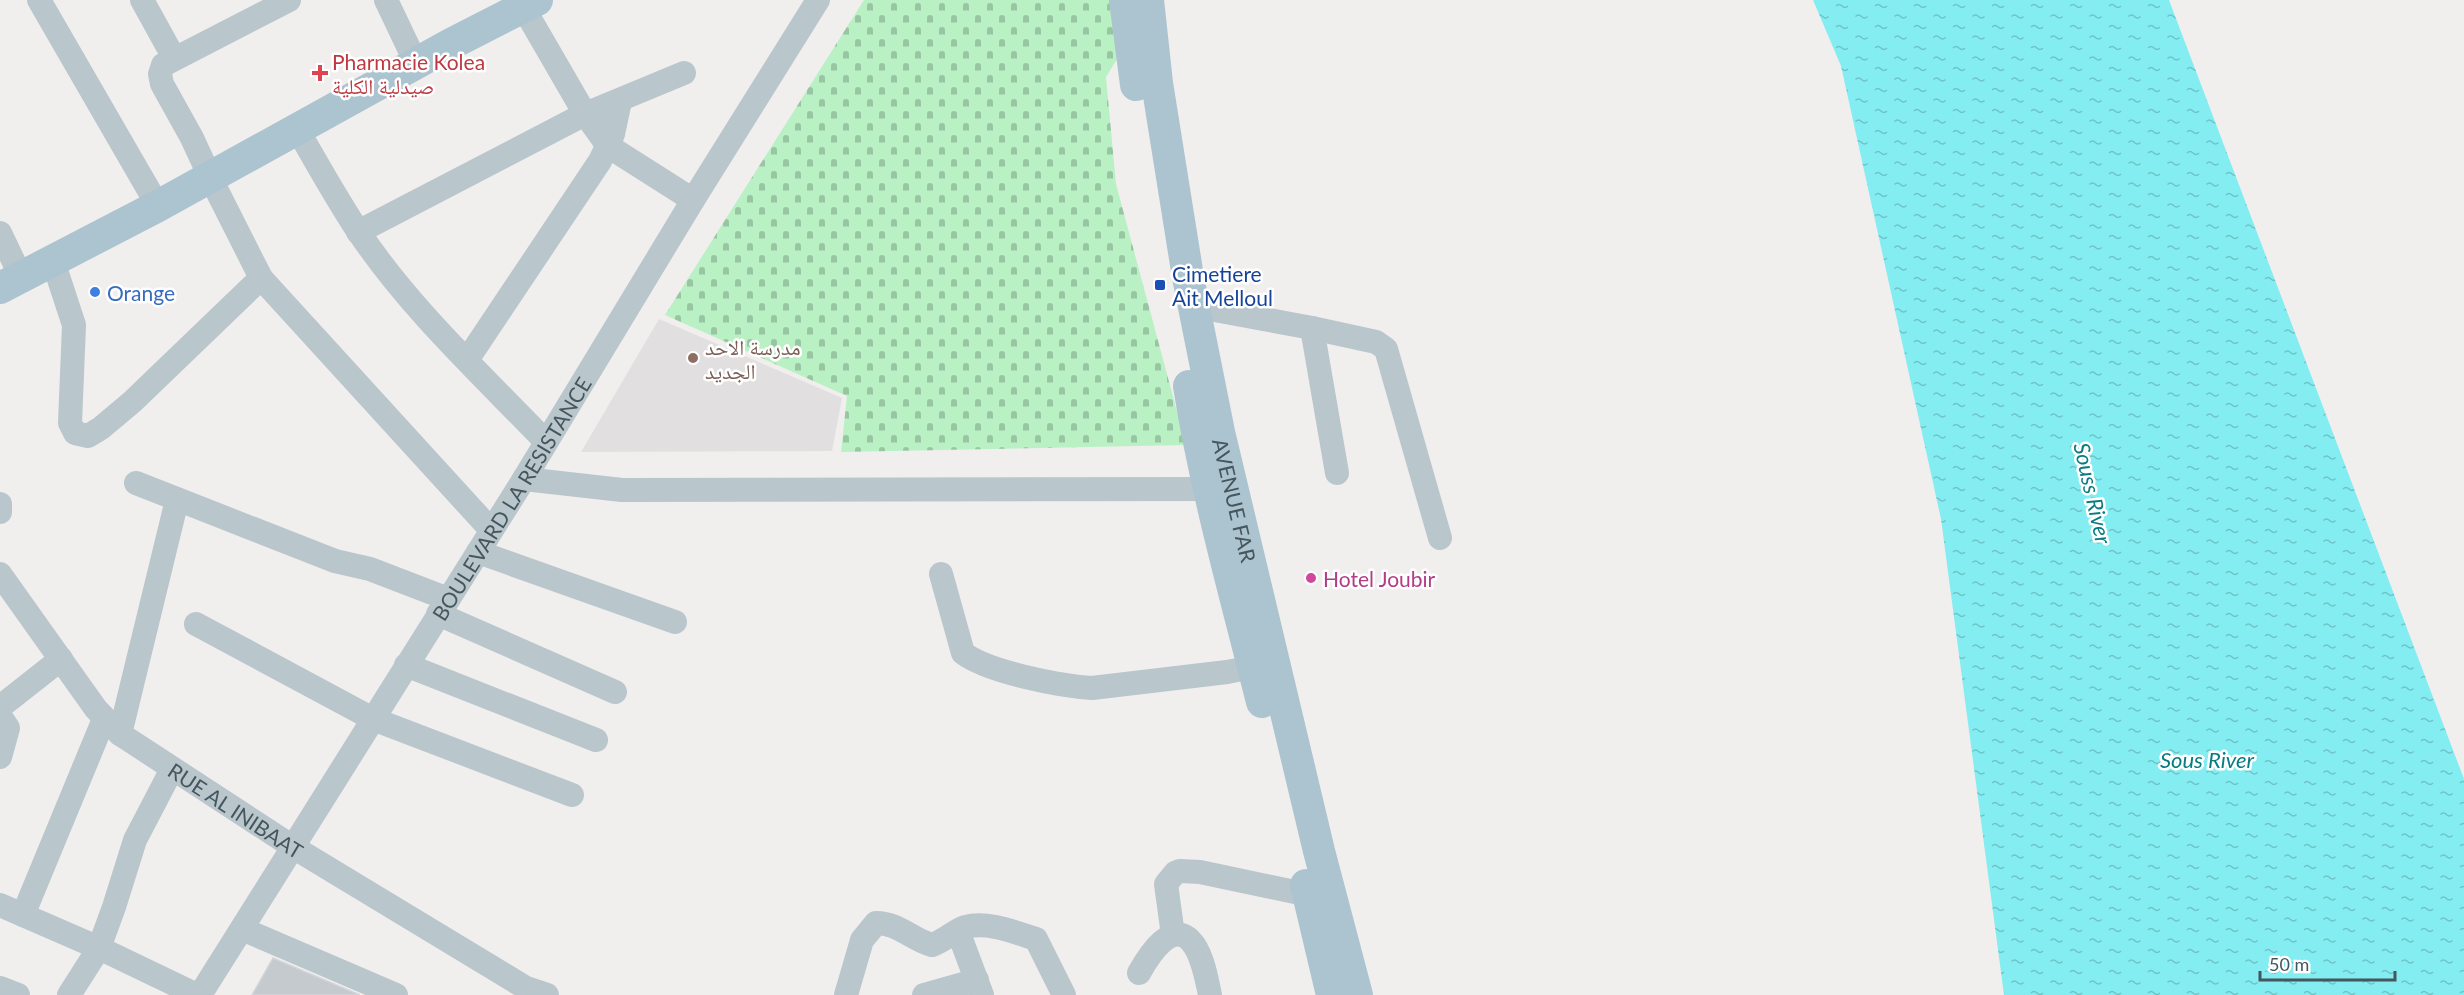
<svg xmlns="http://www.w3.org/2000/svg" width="2464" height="995" font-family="Lato,'Noto Naskh Arabic',sans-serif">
	<defs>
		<pattern id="cemetery-stones" width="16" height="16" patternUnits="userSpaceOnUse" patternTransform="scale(1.5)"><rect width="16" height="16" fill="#b9f1c5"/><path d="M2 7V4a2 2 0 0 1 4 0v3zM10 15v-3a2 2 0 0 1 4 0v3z" fill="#98c6a3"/></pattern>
		<pattern id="water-ripples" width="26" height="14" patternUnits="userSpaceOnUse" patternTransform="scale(1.5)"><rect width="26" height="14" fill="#84edf1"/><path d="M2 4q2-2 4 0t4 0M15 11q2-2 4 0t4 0" fill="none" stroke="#6ec3c6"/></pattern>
	</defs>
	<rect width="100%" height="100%" fill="#f1eeee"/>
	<!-- education -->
	<path fill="#e2dfe1" d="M 659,319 L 842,398 L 832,451 L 581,452 Z"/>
	<!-- cemetery -->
	<path fill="url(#cemetery-stones)" d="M 864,0 L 1109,0 L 1119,56 L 1106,77 L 1116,184 L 1186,445 L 841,452 L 847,396 L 665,315 Z"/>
	<!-- water -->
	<path fill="url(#water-ripples)" d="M 1813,0 L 2169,0 L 2464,779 L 2464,995 L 2004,995 L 1941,519 L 1841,66 Z"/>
	<!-- building -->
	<path fill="#c5cace" stroke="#d2d6da" stroke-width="1.5" d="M 273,958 L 360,995 L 252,995 Z"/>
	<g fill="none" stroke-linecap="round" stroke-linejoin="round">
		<!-- minor -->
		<g stroke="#b9c6cc" stroke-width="24">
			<path d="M 39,0 L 158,206"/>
			<path d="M 142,0 L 174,58"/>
			<path d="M 289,0 L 163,65 L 160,74 L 162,84 L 192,138 L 210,177 L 261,278 L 491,530"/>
			<path d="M 386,0 L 416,63"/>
			<path d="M 519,0 L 585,114 L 608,146 L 693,200"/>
			<path d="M 297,129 C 317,163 336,198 358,231 C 410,309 482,375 546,442"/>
			<path d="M 358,232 L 585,114 L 684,73"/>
			<path d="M 0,233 L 21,277"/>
			<path d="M 53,261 L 74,325 L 70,423 L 75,433 L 88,436 L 101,428 L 132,402 L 261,278"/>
			<path d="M 1193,306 L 1312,328 L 1376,342 L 1386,349 L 1440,538"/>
			<path d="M 1312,328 L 1337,473"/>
			<path d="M 467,360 L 600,161 L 613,134 L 620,101"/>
			<path d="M 524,479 L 622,490 L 1226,489"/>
			<path d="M 136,483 L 335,561 L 370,569 L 448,599"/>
			<path d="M 0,504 L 0,512"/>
			<path d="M 478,552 L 675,622"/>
			<path id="s1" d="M 0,574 L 96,709 L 120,734 L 293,847 L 526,988 L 547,995"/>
			<path d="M 941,574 L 963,653 C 988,672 1060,686 1092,688 L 1227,672 L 1253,667"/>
			<path d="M 438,614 L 615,692"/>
			<path d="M 196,624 L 373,719 L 572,795"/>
			<path d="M 406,665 L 596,740"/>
			<path d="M 0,707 L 61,659"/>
			<path d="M 0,716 L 8,728 L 0,757"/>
			<path d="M 104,719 L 23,915 L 99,948 L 197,995"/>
			<path d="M 120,734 L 177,500"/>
			<path d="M 0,905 L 23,915"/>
			<path d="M 242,929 L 396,995"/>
			<path d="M 958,931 L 982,995"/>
			<path d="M 1173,935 L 1166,884 L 1175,873 L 1180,871 L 1200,872 L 1309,895"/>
			<path d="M 1139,973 C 1148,957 1173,915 1194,945 C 1203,958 1207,980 1210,995"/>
			<path d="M 0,988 L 18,995"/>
			<path d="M 69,995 L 99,948 L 114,907 L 135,840 L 172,769"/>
			<path id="s2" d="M 200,995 L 524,479 L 693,200 L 818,0"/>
			<path d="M 846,995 L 862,940 L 876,923 C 899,923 912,940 932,945 C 944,941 954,931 965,927 C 988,921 1014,932 1036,939 L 1064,995"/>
			<path d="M 924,995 L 977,980"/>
		</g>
		<!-- major -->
		<g stroke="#acc4cf" stroke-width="32">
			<path d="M 1125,0 L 1136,85"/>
			<path id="s3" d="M 1148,0 L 1157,83 L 1188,277 L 1219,432 L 1319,851 L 1357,995"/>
			<path d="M 0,288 L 158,206 L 451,44 L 537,0"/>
			<path d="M 1189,386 C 1206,493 1236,597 1262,702"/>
			<path d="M 1306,885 L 1332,995"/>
		</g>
	</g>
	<!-- markers -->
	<path fill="#e0444e" stroke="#fff" stroke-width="2" d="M317 64h6v6h6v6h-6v6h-6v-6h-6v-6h6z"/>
	<rect fill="#1a4fb4" stroke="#fff" stroke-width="2" x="1154" y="279" width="12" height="12" rx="3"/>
	<circle fill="#3f7fe0" stroke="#fff" stroke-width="2" cx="95" cy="292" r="6"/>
	<circle fill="#8d6e63" stroke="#fff" stroke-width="2" cx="693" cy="358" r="6"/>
	<circle fill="#d1479c" stroke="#fff" stroke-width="2" cx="1311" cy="578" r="6"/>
	<g text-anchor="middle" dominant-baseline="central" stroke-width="5" stroke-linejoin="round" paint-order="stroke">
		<!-- health labels -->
		<g font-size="21" fill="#be3a42" stroke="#fff" text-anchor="start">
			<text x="332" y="61">Pharmacie Kolea<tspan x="332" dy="24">صيدلية الكلية</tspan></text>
		</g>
		<!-- transit labels -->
		<g font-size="21" fill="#164399" stroke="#fff" text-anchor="start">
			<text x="1172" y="273">Cimetiere<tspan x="1172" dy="24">Ait Melloul</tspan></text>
		</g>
		<!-- shop labels -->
		<g font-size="21" fill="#366cbe" stroke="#fff" text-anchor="start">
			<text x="107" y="292">Orange</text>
		</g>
		<!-- education labels -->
		<g font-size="21" fill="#785e54" stroke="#fff" text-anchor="start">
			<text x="705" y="346">مدرسة الاحد<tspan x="705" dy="24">الجديد</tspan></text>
		</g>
		<!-- street labels -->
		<g font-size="21" fill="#45565d" stroke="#fff">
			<text stroke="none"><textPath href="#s2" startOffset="586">BOULEVARD LA RESISTANCE</textPath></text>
			<text stroke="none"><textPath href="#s3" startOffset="508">AVENUE FAR</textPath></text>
			<text stroke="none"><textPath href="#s1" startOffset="339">RUE AL INIBAAT</textPath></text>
		</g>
		<!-- hotel labels -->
		<g font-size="21" fill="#b23c85" stroke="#fff" text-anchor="start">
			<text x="1323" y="578">Hotel Joubir</text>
		</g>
		<!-- water labels -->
		<g font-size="22" font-style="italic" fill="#087c81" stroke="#fff">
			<text transform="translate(2093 493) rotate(77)">Souss River</text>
			<text x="2207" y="759">Sous River</text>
		</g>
	</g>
	<!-- scale -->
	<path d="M2260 971v9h135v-9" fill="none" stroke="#45565d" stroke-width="3"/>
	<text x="2269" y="971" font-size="18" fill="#45565d" stroke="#ffffff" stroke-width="4.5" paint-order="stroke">50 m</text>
</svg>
